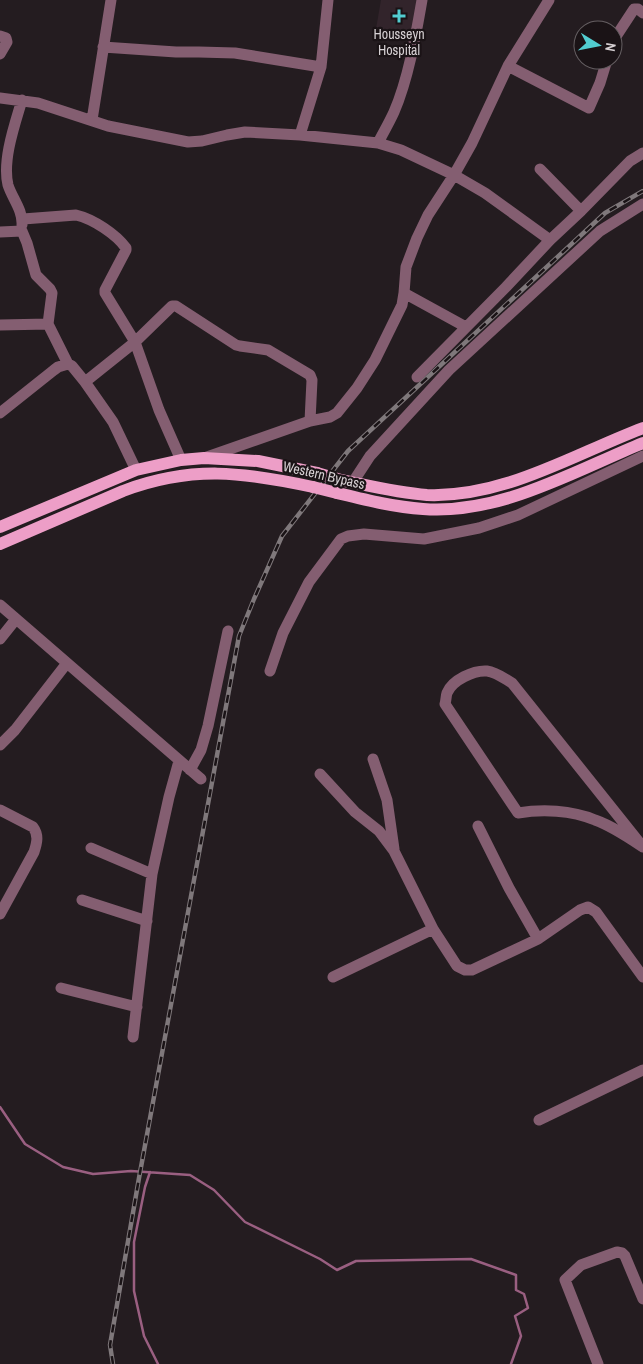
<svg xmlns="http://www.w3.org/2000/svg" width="643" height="1364" font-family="'Archivo Narrow',sans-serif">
	<rect width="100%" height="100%" fill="#241c20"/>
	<!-- built -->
	<path fill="#32242b" d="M 381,0 L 422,0 L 416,35 L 376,29 Z"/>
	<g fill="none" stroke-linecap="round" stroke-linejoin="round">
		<!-- stream -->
		<path stroke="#9a5f81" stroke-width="2.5" d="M 0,1107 L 25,1144 L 63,1167 L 93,1174 L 131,1171 L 190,1175 L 214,1190 L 245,1222 L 320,1259 L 337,1270 L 356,1261 L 471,1259 L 516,1275 L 516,1290 L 524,1294 L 528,1308 L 515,1316 L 521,1336 L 511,1364
			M 150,1172 L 145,1187 L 134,1242 L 134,1291 L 144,1336 L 158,1364"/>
		<!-- minor -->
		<path stroke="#845e71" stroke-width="11" d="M 0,36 L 6,38 L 7,42 L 0,54
			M 613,41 L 634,9 L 638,9 L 643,13
			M 103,47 L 176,52 L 199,52 L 235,53 L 321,67
			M 508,66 L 589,108 L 600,83 L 607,60
			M 0,98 L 38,103 L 108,126 L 188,142 L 202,141 L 227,135 L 245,132 L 300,135 L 378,143 L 401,150 L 454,175 L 485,193 L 550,240
			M 22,100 C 15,124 2,160 8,185 C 12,198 23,210 22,225
			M 92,120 L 111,0
			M 300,135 L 321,67 L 328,0
			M 378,143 C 383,133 389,123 394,112 C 408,80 416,35 422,0
			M 540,169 L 581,211
			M 23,219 L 76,215 C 93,219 116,234 126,248 L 126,250 L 105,290 L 105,293 L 135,342 L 159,410 L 181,460
			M 0,232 L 22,231 L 27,243 L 36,275 L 50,289 L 52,293 L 48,324 L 68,364 L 72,366 L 85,382 L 113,422 L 136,470
			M 404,293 L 466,327
			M 0,325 L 48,324
			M 417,377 L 506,287 L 550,240 L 581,211 L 630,161 L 643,153
			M 85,382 L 135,342 L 172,306 L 176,306 L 236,345 L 240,346 L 268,350 L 310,375 L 312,380 L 310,421
			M 0,413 L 54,370 L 58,367 L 68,364
			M 207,457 L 310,421 L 330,417 L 337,413 L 357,388 L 375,360 L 402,305 L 404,293 L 406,267 L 417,238 L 428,215 L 454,175 L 472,143 L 508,66 L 549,0
			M 353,482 L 370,456 L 449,370 L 600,231 L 643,204
			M 0,605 L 201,779
			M 0,639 L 16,619
			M 270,671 L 283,633 L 309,582 L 341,539 L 348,536 L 364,534 L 424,539 L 479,528 L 518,515 L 643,456
			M 0,745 L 15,730 L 67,663
			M 373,759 L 387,800 L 394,849
			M 190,770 L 201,750 L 208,726 L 228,631
			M 320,774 L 355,812 L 379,831 L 394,851 L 433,929 L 457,966 L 465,970 L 472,970 L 538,939 L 580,910 L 588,907 L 596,912 L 643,977
			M 0,810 L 33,827 C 39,835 37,843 34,852 L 0,914
			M 478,826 L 509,888 L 538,939
			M 643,847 L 512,683 C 505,679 496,672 487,671 C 474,670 452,680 447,693 C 446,696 446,701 445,704 L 518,813 C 542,809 571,810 595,820 C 612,826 628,837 643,847
			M 91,848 L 152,874
			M 82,900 L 147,921
			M 333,977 L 433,929
			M 61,988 L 137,1007
			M 133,1037 L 152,874 L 169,797 L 179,761
			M 539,1120 L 643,1070
			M 598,1364 L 565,1280 L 581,1265 L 617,1252 L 622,1253 L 625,1256 L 643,1299"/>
		<!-- major -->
		<path stroke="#ed9ec7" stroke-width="12" d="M 341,480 C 370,486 398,493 427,495 C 504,498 574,454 643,428
			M 337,493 C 366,500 394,507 423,509 C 500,515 574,471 643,443
			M 0,527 L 136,470 L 181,460 L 204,458 L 258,461 L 317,473
			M 0,544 L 123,491 C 192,465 243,472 313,487"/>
		<defs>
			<path id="rail" d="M 113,1364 L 110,1345 L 139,1178 L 239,636 L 254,599 L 282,536 L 348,451 L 605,213 L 643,191"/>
		</defs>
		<!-- rail casing -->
		<use href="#rail" stroke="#7f787b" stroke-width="4.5"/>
		<!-- rail -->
		<use href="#rail" stroke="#1a1316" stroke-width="2.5" stroke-dasharray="8" stroke-linecap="butt"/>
		<!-- major-bridge -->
		<path stroke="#ed9ec7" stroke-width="12" d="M 317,473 L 341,480
			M 313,487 L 337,493"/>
	</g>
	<!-- markers -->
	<path fill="#52cdd0" stroke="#1a1316" stroke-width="2" d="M396.5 8.5h5v5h5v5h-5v5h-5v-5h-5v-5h5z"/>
	<g text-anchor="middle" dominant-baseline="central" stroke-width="4.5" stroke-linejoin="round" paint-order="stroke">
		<!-- poi labels -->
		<g font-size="14" fill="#d6d0d3" stroke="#1a1316">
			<text x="399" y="34">Housseyn<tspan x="399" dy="16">Hospital</tspan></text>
		</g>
		<!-- street labels -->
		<g font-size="14" fill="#d6d0d3" stroke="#1a1316">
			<text transform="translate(324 475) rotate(13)">Western Bypass</text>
		</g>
	</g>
	<!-- north arrow -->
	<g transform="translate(598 45) rotate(100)"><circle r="24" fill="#1a1316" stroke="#655f62"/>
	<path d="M0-4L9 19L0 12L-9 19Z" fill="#52cdd0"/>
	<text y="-8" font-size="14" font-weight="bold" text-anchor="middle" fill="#d6d0d3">N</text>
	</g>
</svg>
